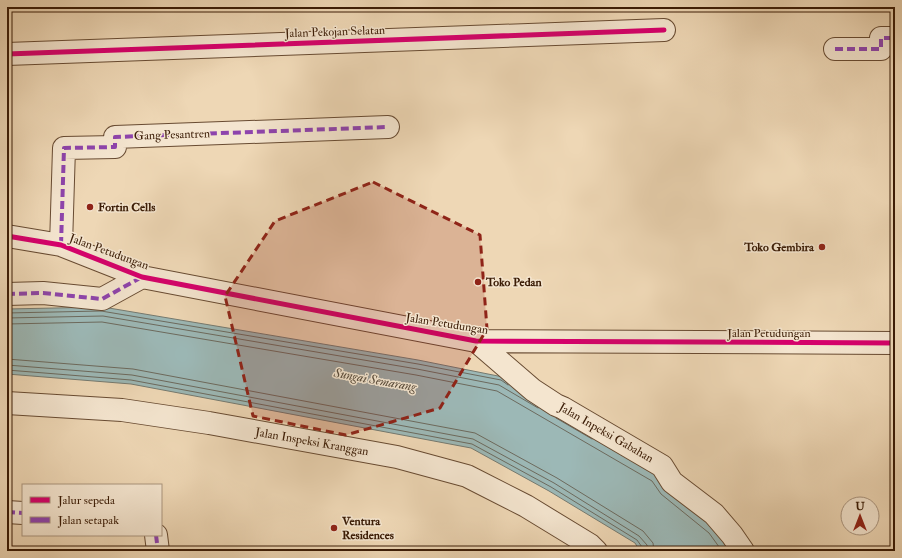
<svg xmlns="http://www.w3.org/2000/svg" width="902" height="558" font-family="'IM FELL Double Pica',serif">
	<rect width="100%" height="100%" fill="#eed7b5"/>
	<filter id="stains"><feTurbulence type="fractalNoise" baseFrequency=".005" numOctaves="4"/><feColorMatrix values="0 0 0 0 .2 0 0 0 0 .09 0 0 0 0 .02 0 0 0 .5 -.17"/></filter>
	<radialGradient id="worn" r=".72"><stop offset=".6" stop-color="#630" stop-opacity="0"/><stop offset="1" stop-color="#630" stop-opacity=".3"/></radialGradient>
	<!-- water -->
	<path fill="#9cb8b6" stroke="#757a70" d="M 103,307 L 418,360 L 503,377 L 663,470 L 740,551 L 640,551 L 635,543 L 549,491 L 471,448 L 131,384 L 7,374 L 7,309 Z"/>
	<g fill="none" stroke-linecap="round" stroke-linejoin="round">
		<!-- shore -->
		<path stroke="#6c6a5e" stroke-width="1" d="M 101,311 L 418,364 L 501,380 L 508,385
			M 7,313 L 101,311
			M 7,318 L 103,316 L 417,369 L 499,385 L 538,408
			M 7,324 L 102,322 L 416,375 L 497,391 L 652,481 L 661,494 L 709,533 L 722,551
			M 7,359 L 133,369 L 475,433 L 557,478 L 643,531 L 653,543 L 654,551
			M 7,365 L 132,375 L 473,439 L 554,483 L 639,536 L 647,545 L 648,551
			M 7,370 L 131,380 L 472,444 L 551,487 L 637,540 L 642,547 L 643,551
			M 556,418 L 592,439"/>
		<defs>
			<path id="street" d="M 835,49 L 881,49 L 881,38 L 895,38
				M 7,54 L 664,30
				M 7,236 L 61,245 L 142,277 L 476,341 L 895,343
				M 61,245 L 64,148 L 115,147 L 115,137 L 388,127
				M 7,294 L 43,293 L 102,299 L 142,277
				M 476,341 L 533,390 L 556,405 L 563,408 L 662,466 L 672,482 L 714,514 L 732,535 L 743,551
				M 7,403 L 122,410 L 209,423 L 397,457 L 467,476 L 526,506 L 590,545 L 596,551
				M 7,512 L 23,513
				M 156,535 L 158,551"/>
		</defs>
		<!-- street casing -->
		<use href="#street" stroke="#684b32" stroke-width="24"/>
		<!-- street -->
		<use href="#street" stroke="#f4e5cf" stroke-width="22"/>
		<!-- quiet -->
		<path stroke="#8e44ad" stroke-width="4" stroke-dasharray="8 4" stroke-linecap="butt" d="M 835,49 L 881,49 L 881,38 L 895,38
			M 61,245 L 64,148 L 115,147 L 115,137 L 388,127
			M 7,294 L 43,293 L 102,299 L 142,277
			M 7,512 L 23,513
			M 156,535 L 158,551"/>
		<defs>
			<path id="cycleway" d="M 7,54 L 664,30
				M 7,236 L 61,245 L 142,277 L 476,341 L 895,343"/>
		</defs>
		<!-- cycleway casing -->
		<use href="#cycleway" stroke="#f4e5cf" stroke-width="8"/>
		<!-- cycleway -->
		<use href="#cycleway" stroke="#d6006c" stroke-width="5"/>
	</g>
	<!-- marked area -->
	<path fill="#8f2418" fill-opacity="0.2" stroke="#8f2418" stroke-width="3" stroke-dasharray="8 5" stroke-linejoin="round" d="M 373,182 L 480,235 L 487,329 L 440,408 L 346,435 L 253,416 L 225,296 L 275,221 Z"/>
	<!-- markers -->
	<g fill="#8f2418" stroke="#f4e5cf" stroke-width="1.5">
		<circle cx="90" cy="207" r="4"/>
		<circle cx="822" cy="247" r="4"/>
		<circle cx="478" cy="282" r="4"/>
		<circle cx="334" cy="528" r="4"/>
	</g>
	<g text-anchor="middle" dominant-baseline="central" stroke-width="3" stroke-linejoin="round" paint-order="stroke">
		<!-- street labels -->
		<g font-size="12" fill="#3b1c06" stroke="#f4e5cf">
			<text transform="translate(335 32) rotate(-2)">Jalan Pekojan Selatan</text>
			<text transform="translate(172 135) rotate(-2)">Gang Pesantren</text>
			<text transform="translate(109 252) rotate(20)">Jalan Petudungan</text>
			<text transform="translate(447 324) rotate(9)">Jalan Petudungan</text>
			<text x="769" y="333">Jalan Petudungan</text>
			<text transform="translate(606 433) rotate(30)">Jalan Inpeksi Gabahan</text>
			<text transform="translate(312 442) rotate(10)">Jalan Inspeksi Kranggan</text>
		</g>
		<!-- poi labels -->
		<g font-size="12" font-weight="bold" fill="#3b1c06" stroke="#f4e5cf" text-anchor="start">
			<text x="98" y="207">Fortin Cells</text>
			<text x="814" y="247" text-anchor="end">Toko Gembira</text>
			<text x="486" y="282">Toko Pedan</text>
			<text x="342" y="521">Ventura<tspan x="342" dy="14">Residences</tspan></text>
		</g>
		<!-- water labels -->
		<g font-size="13" font-style="italic" fill="#584b3b" stroke="#f4e5cf">
			<text transform="translate(375 380) rotate(10)">Sungai Semarang</text>
		</g>
	</g>
	<!-- margin -->
	<rect width="902" height="558" fill="none" stroke="#eed7b5" stroke-width="24"/>
	<rect x="8" y="8" width="886" height="542" fill="none" stroke="#3b1c06" stroke-width="2"/>
	<rect x="12" y="12" width="878" height="534" fill="none" stroke="#3b1c06"/>
	<!-- legend -->
	<rect x="22" y="484" width="140" height="52" fill="#f4e5cf" stroke="#aa957f"/>
	<rect x="30" y="497" width="20" height="6" fill="#d6006c" stroke="#aa957f"/>
	<text x="58" y="504" font-size="12" fill="#3b1c06">Jalur sepeda</text>
	<rect x="30" y="517" width="20" height="6" fill="#8e44ad" stroke="#aa957f"/>
	<text x="58" y="524" font-size="12" fill="#3b1c06">Jalan setapak</text>
	<!-- north arrow -->
	<g transform="translate(860 516)"><circle r="19" fill="#f4e5cf" stroke="#aa957f"/>
	<path d="M0-3L7 15L0 10L-7 15Z" fill="#8f2418"/>
	<text y="-6" font-size="11" font-weight="bold" text-anchor="middle" fill="#3b1c06">U</text>
	</g>
	<rect width="100%" height="100%" filter="url(#stains)"/>
	<rect width="100%" height="100%" fill="url(#worn)"/>
</svg>
